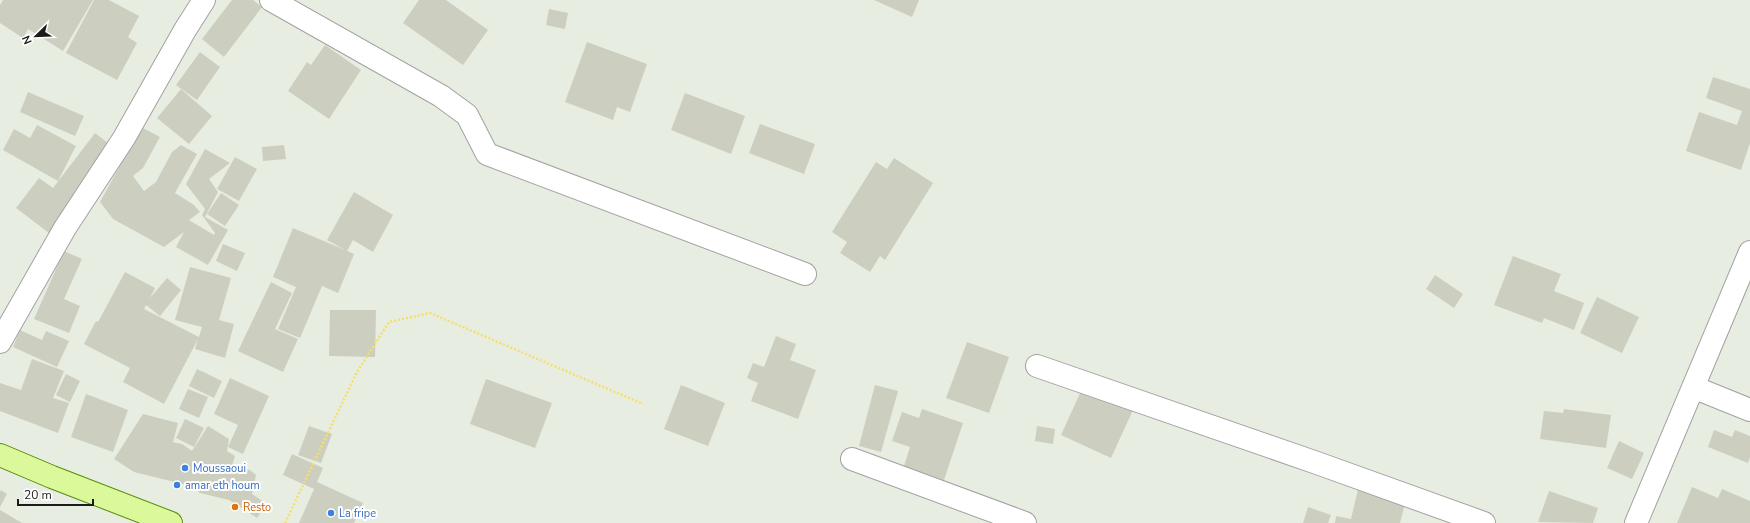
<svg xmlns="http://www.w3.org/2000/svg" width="1750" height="523" font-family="'Nunito Sans',sans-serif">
	<rect width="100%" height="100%" fill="#e8ede1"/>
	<!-- building -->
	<path fill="#cccfbf" d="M 3,0 L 93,0 L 63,51 L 28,29 L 23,38 L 0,23 L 0,5 Z
		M 94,0 L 109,0 L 139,16 L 128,37 L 137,43 L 117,80 L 66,53 Z
		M 232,0 L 253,0 L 262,7 L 224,57 L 202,39 Z
		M 419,0 L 446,0 L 488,30 L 463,65 L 403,23 Z
		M 874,0 L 919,0 L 912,17 Z
		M 549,9 L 568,13 L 565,29 L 546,25 Z
		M 587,42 L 647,64 L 630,112 L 617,107 L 613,120 L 565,102 Z
		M 325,45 L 361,70 L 329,119 L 288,91 L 307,62 L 311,65 Z
		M 200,52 L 220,67 L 197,100 L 176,85 Z
		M 1713,77 L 1750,89 L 1750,143 L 1741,170 L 1686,151 L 1699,112 L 1737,125 L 1742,111 L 1706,98 Z
		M 181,89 L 212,116 L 189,144 L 157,118 Z
		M 28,92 L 84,116 L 75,136 L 20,112 Z
		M 685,93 L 745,116 L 731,154 L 671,130 Z
		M 760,124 L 815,144 L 804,174 L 749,153 Z
		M 37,125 L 76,146 L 58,181 L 3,150 L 14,129 L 30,138 Z
		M 141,127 L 160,137 L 143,168 L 133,176 L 144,191 L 156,182 L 172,152 L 181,145 L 197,154 L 175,193 L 194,205 L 200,212 L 189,220 L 214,235 L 215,233 L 202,215 L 205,209 L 186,184 L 205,149 L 230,163 L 209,179 L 218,192 L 205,217 L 228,230 L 208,265 L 176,247 L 184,232 L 164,247 L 113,219 L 100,202 Z
		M 95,133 L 112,146 L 53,236 L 16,208 L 39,178 L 53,188 Z
		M 284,145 L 286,159 L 263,161 L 262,147 Z
		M 235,157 L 257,169 L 239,201 L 217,189 Z
		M 894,158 L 933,183 L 885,260 L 880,256 L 870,272 L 840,253 L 847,242 L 832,232 L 876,162 L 887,169 Z
		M 354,192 L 393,215 L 373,252 L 353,240 L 347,251 L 354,254 L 338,293 L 322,286 L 300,338 L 278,329 L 296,287 L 273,277 L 293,228 L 345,250 L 327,240 Z
		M 221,193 L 239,205 L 225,226 L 207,214 Z
		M 223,244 L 245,253 L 237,271 L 216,261 Z
		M 64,251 L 82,259 L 64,299 L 80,306 L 69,333 L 34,319 Z
		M 1513,256 L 1561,274 L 1554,291 L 1584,303 L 1574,330 L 1544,318 L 1542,323 L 1494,305 Z
		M 190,267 L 231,278 L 219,320 L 234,324 L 225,358 L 195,349 L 198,339 L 164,404 L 123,382 L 130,368 L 84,344 L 96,321 L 98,322 L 125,272 L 155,288 L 150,298 L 167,278 L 181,290 L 160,316 L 146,305 L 144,309 L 199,337 L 202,327 L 175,320 Z
		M 1435,275 L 1463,294 L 1454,308 L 1426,289 Z
		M 271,282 L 292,293 L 275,329 L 298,339 L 283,372 L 238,351 Z
		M 1597,297 L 1639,317 L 1622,353 L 1580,333 Z
		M 330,310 L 376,310 L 375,357 L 329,356 Z
		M 20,330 L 42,340 L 46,331 L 69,341 L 57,367 L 13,347 Z
		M 776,336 L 796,344 L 790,360 L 816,370 L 798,419 L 751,401 L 758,383 L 747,378 L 753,363 L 764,367 Z
		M 967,342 L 1009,357 L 989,413 L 946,398 Z
		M 32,359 L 64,371 L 53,398 L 69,403 L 58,433 L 0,411 L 0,383 L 21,390 Z
		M 197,369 L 222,381 L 214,398 L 189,386 Z
		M 66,374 L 80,381 L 70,402 L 56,395 Z
		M 230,378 L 269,396 L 243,454 L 228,447 L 238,425 L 214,414 Z
		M 486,379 L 552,403 L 535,448 L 470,424 Z
		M 681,385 L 725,403 L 708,446 L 664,429 Z
		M 875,385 L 898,391 L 881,452 L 859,446 Z
		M 188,389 L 208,397 L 199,418 L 179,409 Z
		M 1081,391 L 1138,399 L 1111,458 L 1061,435 Z
		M 86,394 L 128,410 L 113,452 L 71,437 Z
		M 922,409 L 963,423 L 944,480 L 904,466 L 910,447 L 892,441 L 902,412 L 919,418 Z
		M 1564,409 L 1611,415 L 1606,448 L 1540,439 L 1544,411 L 1563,413 Z
		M 143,414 L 178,423 L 173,442 L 182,444 L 192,451 L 208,426 L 229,439 L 227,451 L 235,456 L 232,466 L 250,470 L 256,475 L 252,494 L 267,504 L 257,518 L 229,500 L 200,493 L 191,486 L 134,472 L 114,459 Z
		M 185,419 L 204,428 L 194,447 L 176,438 Z
		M 309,426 L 332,434 L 321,463 L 298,455 Z
		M 1037,426 L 1055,429 L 1053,444 L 1035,441 Z
		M 1714,430 L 1732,437 L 1735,430 L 1750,436 L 1750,457 L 1748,463 L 1708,447 Z
		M 1619,441 L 1644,453 L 1632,479 L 1607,468 Z
		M 292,454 L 323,468 L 317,482 L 363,503 L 354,523 L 299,523 L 314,489 L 283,475 Z
		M 1359,485 L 1407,496 L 1400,523 L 1335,523 L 1336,516 L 1351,519 Z
		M 1692,487 L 1718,498 L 1722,489 L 1750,501 L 1750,523 L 1677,523 Z
		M 1,490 L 7,494 L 0,507 L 0,492 Z
		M 1549,491 L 1598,508 L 1593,523 L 1538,522 Z
		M 1308,507 L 1331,515 L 1328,523 L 1303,523 Z
		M 0,510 L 22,523 L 0,523 Z"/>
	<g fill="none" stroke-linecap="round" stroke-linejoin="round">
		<defs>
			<path id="minor" d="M 271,0 L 441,96 L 467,115 L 487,154 L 805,274
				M 0,342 L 65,228 L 124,138 L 185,30 L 204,0
				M 1037,366 L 1317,463 L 1484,523
				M 1693,387 L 1750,410
				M 852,459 L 1025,523
				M 1636,523 L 1750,252"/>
			<path id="major" d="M 0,455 L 52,477 L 171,523"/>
		</defs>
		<!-- minor casing -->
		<use href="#minor" stroke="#a2a2a2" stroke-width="24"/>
		<!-- major casing -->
		<use href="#major" stroke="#558d06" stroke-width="24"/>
		<!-- path -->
		<path stroke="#f4df6b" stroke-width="2.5" stroke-dasharray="2 2" stroke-linecap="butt" d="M 285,523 L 357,372 L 389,322 L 430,313 L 643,404"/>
		<!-- minor -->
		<use href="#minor" stroke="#fff" stroke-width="22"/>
		<!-- major -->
		<use href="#major" stroke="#dbf89b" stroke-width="22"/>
	</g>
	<!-- markers -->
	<g fill="#3f7fe0" stroke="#fff" stroke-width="1.5">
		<circle cx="185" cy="468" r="4"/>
		<circle cx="177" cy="485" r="4"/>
		<circle cx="331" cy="513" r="4"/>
	</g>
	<circle fill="#e8710a" stroke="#fff" stroke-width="1.5" cx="235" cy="507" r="4"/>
	<g text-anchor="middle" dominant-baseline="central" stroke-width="4" stroke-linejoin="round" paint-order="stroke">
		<!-- shop labels -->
		<g font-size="11" fill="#366cbe" stroke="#fff" text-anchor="start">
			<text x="193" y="468">Moussaoui</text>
			<text x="185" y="485">amar eth houm</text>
			<text x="339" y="513">La fripe</text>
		</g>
		<!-- food labels -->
		<g font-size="11" fill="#c56008" stroke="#fff" text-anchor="start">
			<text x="243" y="507">Resto</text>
		</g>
	</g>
	<!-- north arrow -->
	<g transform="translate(36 36) rotate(247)" stroke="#ffffff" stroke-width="3" paint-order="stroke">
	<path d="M0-3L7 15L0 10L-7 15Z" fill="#1b1b1b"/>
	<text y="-6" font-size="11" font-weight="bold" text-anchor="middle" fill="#1b1b1b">N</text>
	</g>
	<!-- scale -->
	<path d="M18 499v6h75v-6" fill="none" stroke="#1b1b1b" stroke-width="2"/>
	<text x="24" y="499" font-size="12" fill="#1b1b1b" stroke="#ffffff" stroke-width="3" paint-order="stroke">20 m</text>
</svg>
